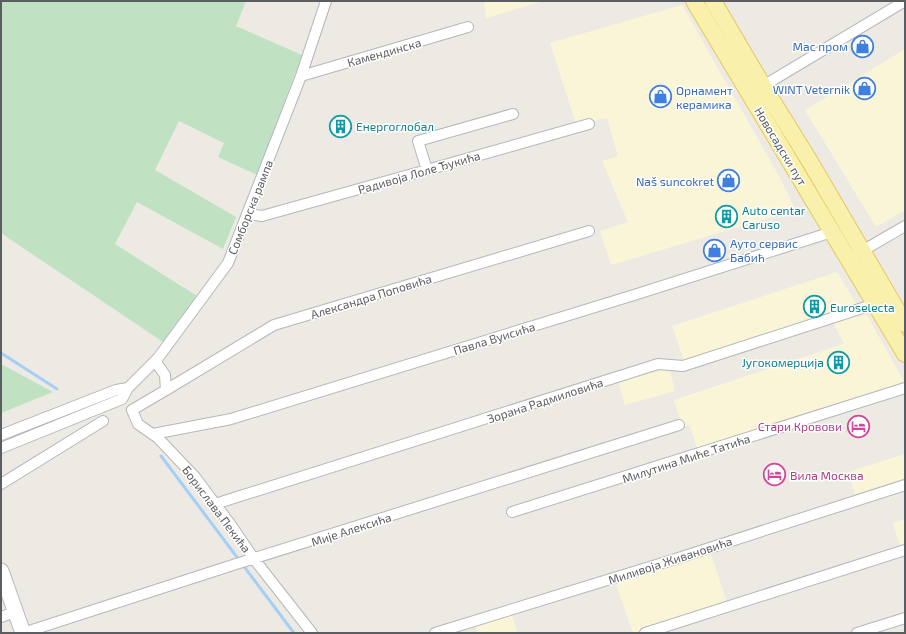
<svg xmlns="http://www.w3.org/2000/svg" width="906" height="634" font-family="'Exo 2',sans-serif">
	<rect width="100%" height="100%" fill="#eceae2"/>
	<!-- commercial -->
	<path fill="#fbf5d8" d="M 484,1 L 544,1 L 486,18 Z
		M 682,5 L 779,176 L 796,210 L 611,265 L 600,231 L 628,222 L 602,161 L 618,156 L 607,118 L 576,124 L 550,43 Z
		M 905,49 L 905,210 L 876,227 L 805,110 Z
		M 837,272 L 857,305 L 684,361 L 672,326 Z
		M 865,312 L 905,383 L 697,448 L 690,425 L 683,427 L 674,400 L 844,344 L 833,322 Z
		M 669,368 L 675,391 L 625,405 L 618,382 Z
		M 905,454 L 905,478 L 855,494 L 848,472 Z
		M 905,519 L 905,548 L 901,549 L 893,523 Z
		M 710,552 L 727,602 L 633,633 L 616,584 Z
		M 511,613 L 518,633 L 478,633 L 475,625 Z"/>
	<!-- green -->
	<path fill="#c0e2c2" d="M 1,1 L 246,1 L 236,26 L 302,55 L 257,175 L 218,157 L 224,143 L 179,121 L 155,170 L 236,217 L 223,249 L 137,202 L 115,244 L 197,296 L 163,342 L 1,233 Z
		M 1,364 L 53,392 L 1,413 Z"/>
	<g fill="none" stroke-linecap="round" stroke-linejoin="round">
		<!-- stream -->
		<path stroke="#a6cff8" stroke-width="3" d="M 1,353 L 57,389
			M 161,456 L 294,633"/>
		<defs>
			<path id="street" d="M 301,76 L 468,27
				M 763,86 L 905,1
				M 427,170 L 418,141 L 513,114
				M 248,214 L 262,216 L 427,170 L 589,124
				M 857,254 L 905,226
				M 155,361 L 165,375 L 166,390 L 132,410 L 138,424 L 158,438 L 195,477 L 231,525 L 254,559 L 312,633
				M 166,390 L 274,325 L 589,231
				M 153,434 L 231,419 L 634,295 L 832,232
				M 1,435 L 116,390 L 128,388
				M 1,448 L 122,399 L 128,388 L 158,358 L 228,263 L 301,76 L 326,1
				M 1,484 L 103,421
				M 215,504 L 658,364 L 683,366 L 875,304
				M 512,512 L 905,388
				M 1,617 L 15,612
				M 23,633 L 236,564 L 679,425
				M 435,633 L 666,562 L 905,485
				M 645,633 L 905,550
				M 857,633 L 905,618"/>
			<path id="secondary" d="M 1,571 L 23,633"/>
			<path id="primary" d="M 694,1 L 905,354
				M 713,1 L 763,86 L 809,160 L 905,324"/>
		</defs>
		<!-- street casing -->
		<use href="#street" stroke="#b4b7bb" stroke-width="12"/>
		<!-- secondary casing -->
		<use href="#secondary" stroke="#b6b8bd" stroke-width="17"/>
		<!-- primary casing -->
		<use href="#primary" stroke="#e5c861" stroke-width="18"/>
		<!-- street -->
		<use href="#street" stroke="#fff" stroke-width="10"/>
		<!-- secondary -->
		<use href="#secondary" stroke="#fff" stroke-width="15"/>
		<!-- primary -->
		<use href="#primary" stroke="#f8f0ab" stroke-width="16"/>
	</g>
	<!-- icons -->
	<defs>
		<symbol id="shop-ring" viewBox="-11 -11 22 22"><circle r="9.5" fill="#fff" stroke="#3f7fe0" stroke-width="1.5"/><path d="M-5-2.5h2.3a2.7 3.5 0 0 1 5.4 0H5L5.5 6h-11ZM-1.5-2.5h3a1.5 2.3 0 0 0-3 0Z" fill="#3f7fe0"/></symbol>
		<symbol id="building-ring" viewBox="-11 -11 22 22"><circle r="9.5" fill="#fff" stroke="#0f9aa8" stroke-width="1.5"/><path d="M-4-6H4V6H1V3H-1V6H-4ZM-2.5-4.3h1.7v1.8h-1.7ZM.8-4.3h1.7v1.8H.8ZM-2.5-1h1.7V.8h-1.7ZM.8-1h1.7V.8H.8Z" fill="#0f9aa8"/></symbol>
		<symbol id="hotel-ring" viewBox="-11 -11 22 22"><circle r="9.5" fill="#fff" stroke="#d1479c" stroke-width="1.5"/><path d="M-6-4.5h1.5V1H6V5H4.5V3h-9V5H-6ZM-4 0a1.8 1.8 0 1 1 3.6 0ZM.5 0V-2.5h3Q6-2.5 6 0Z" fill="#d1479c"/></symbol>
	</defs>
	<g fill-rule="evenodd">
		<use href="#shop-ring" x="850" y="34" width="25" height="25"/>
		<use href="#shop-ring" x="852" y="76" width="25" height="25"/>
		<use href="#shop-ring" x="648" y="84" width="25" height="25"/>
		<use href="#building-ring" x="328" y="114" width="25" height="25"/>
		<use href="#shop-ring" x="716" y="168" width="25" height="25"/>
		<use href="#building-ring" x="714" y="204" width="25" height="25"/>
		<use href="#shop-ring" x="702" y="238" width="25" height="25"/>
		<use href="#building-ring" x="802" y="294" width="25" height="25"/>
		<use href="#building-ring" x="826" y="350" width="25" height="25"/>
		<use href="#hotel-ring" x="846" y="414" width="25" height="25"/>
		<use href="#hotel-ring" x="762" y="462" width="25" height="25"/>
	</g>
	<g text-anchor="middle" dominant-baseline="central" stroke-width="3" stroke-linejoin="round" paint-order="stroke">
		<!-- shop labels -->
		<g font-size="12" fill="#366cbe" stroke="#fff" text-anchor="end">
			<text x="848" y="46">Мас пром</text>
			<text x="850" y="89">WINT Veternik</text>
			<text x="676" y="90" text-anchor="start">Орнамент<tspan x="676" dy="14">керамика</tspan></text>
			<text x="714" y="181">Naš suncokret</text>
			<text x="730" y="243" text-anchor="start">Ауто сервис<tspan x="730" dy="14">Бабић</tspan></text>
		</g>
		<!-- street labels -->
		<g font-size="12" fill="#5a5d61" stroke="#fff">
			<text transform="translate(384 52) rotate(-16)">Камендинска</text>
			<text transform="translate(781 146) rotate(59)">Новосадски пут</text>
			<text transform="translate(419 172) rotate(-16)">Радивоја Лоле Ђукића</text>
			<text transform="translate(250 207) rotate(-68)">Сомборска рампа</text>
			<text transform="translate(371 296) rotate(-17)">Александра Поповића</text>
			<text transform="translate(494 338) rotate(-17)">Павла Вуисића</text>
			<text transform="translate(545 400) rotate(-18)">Зорана Радмиловића</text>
			<text transform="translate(686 458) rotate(-18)">Милутина Миће Татића</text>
			<text transform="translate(217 509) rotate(53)">Борислава Пекића</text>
			<text transform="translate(351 529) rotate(-18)">Мије Алексића</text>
			<text transform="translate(670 560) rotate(-18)">Миливоја Живановића</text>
		</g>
		<!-- culture labels -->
		<g font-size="12" fill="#0d838f" stroke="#fff" text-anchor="start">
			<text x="356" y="126">Енергоглобал</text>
			<text x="742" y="210">Auto centar<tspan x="742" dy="14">Caruso</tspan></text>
			<text x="830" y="307">Euroselecta</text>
			<text x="824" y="362" text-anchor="end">Југокомерција</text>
		</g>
		<!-- hotel labels -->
		<g font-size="12" fill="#b23c85" stroke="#fff" text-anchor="end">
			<text x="842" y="426">Стари Кровови</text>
			<text x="790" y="475" text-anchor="start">Вила Москва</text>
		</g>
	</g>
	<!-- border -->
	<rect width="906" height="634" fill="none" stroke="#5a5d61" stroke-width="4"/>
</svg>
